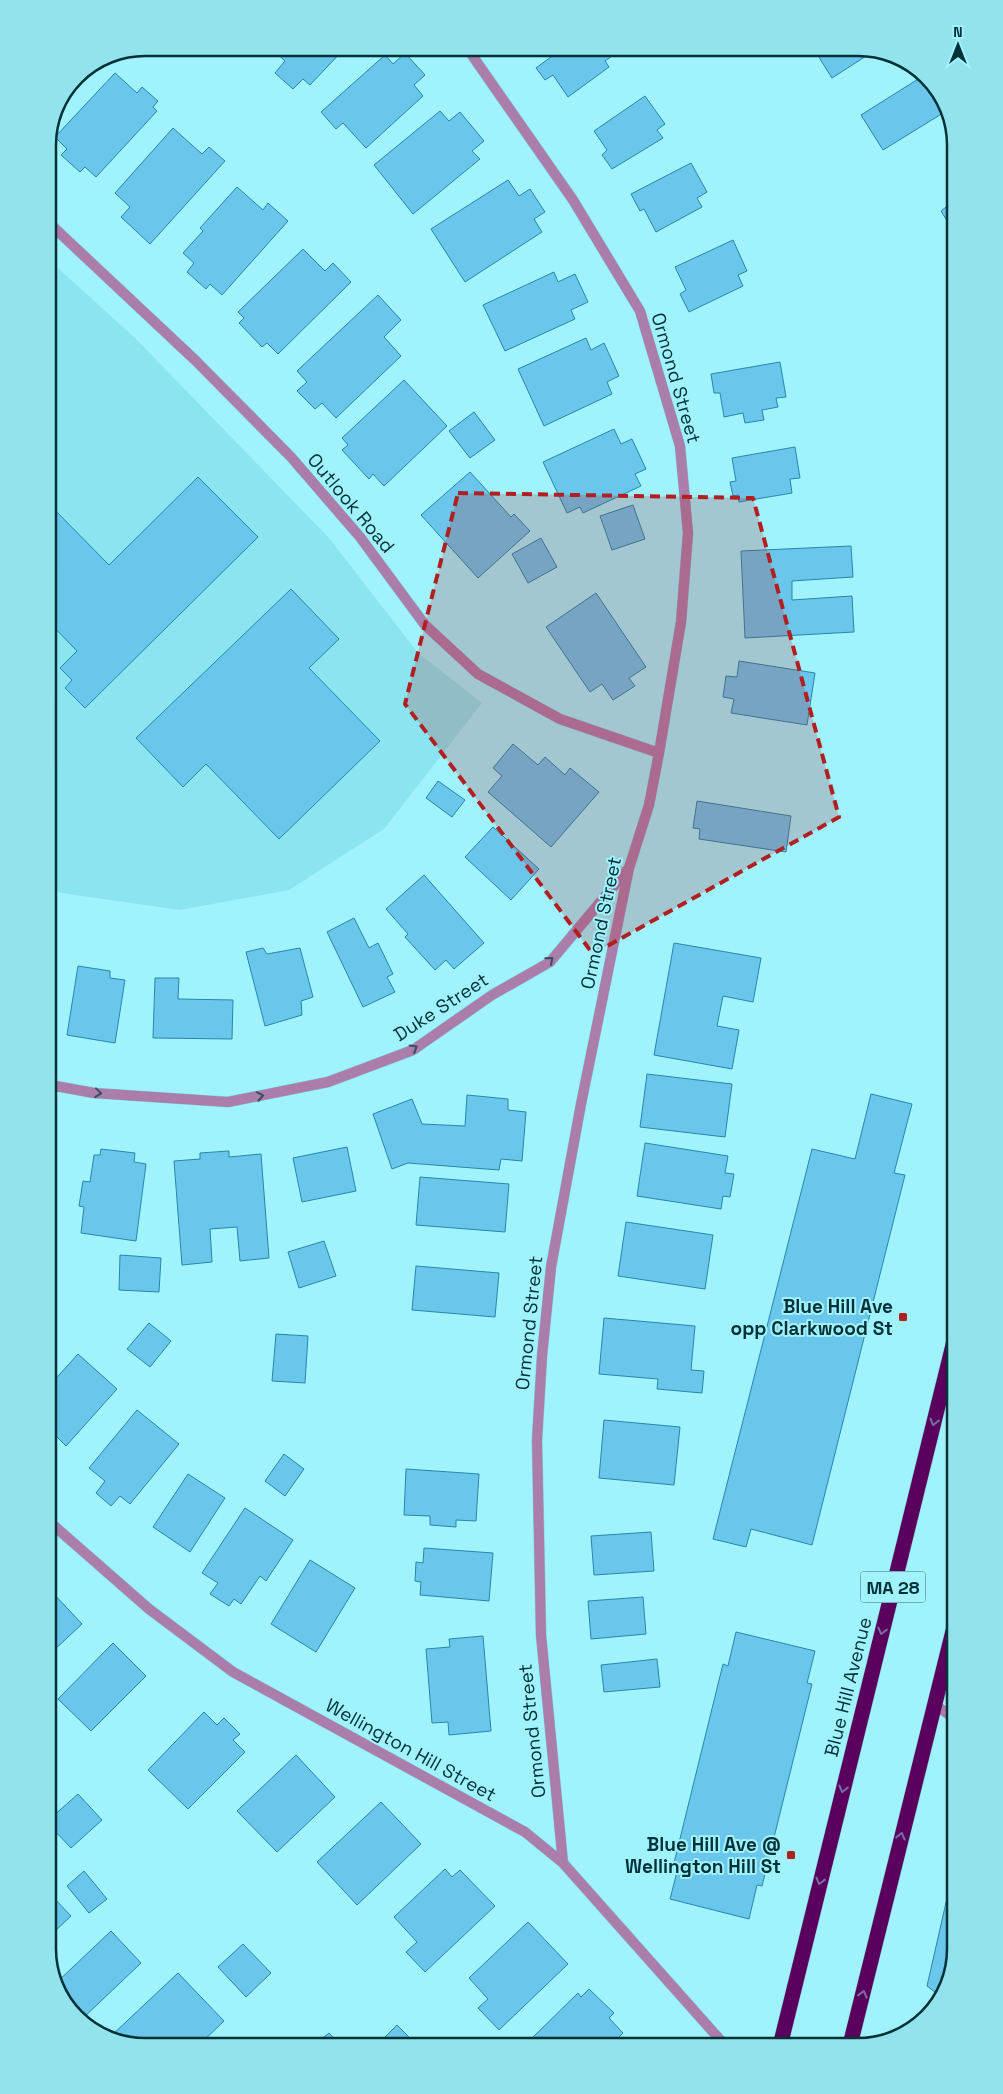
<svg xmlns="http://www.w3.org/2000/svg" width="1003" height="2094" font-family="'Space Grotesk',sans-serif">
	<rect width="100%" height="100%" fill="#a0f2fd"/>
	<!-- built -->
	<path fill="#8ae5f0" d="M 48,259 L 136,339 L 329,538 L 418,653 L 482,703 L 384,829 L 289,890 L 180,910 L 61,893 L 50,888 Z"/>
	<!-- building -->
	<path fill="#6bc6eb" stroke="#2488aa" d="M 271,48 L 345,48 L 310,85 L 303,79 L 293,89 L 275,73 L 285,61 Z
		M 563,48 L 611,48 L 615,54 L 605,61 L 609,67 L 568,97 L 553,75 L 545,80 L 536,68 Z
		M 819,48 L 864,48 L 874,51 L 832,78 L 815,51 Z
		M 405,53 L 425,75 L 414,85 L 423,96 L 366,148 L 343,123 L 336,129 L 321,112 L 385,55 L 393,64 Z
		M 115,73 L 137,93 L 142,87 L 158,101 L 153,107 L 157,111 L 96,177 L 85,167 L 80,172 L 61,155 L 67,149 L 55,137 Z
		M 923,76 L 948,110 L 883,150 L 861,115 Z
		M 645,96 L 665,124 L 657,130 L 663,138 L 612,169 L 602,155 L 607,150 L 594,131 Z
		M 440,111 L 449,121 L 460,112 L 484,141 L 472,151 L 480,159 L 413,214 L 374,165 Z
		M 173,128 L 202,154 L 209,147 L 225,161 L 150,244 L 121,217 L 130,207 L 115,193 Z
		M 691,163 L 707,192 L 697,198 L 702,207 L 656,232 L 644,209 L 640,211 L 631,194 Z
		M 508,180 L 519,196 L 530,189 L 545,212 L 534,219 L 542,232 L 465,282 L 431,229 Z
		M 237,187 L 263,210 L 268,203 L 288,221 L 222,295 L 210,284 L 206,289 L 187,272 L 194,263 L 183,253 L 203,231 L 200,228 Z
		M 950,204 L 951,227 L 941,211 Z
		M 733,240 L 747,271 L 738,275 L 743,286 L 689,312 L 680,294 L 686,290 L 675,267 Z
		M 303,249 L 325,271 L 333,263 L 351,282 L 278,354 L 267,343 L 262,347 L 239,323 L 244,318 L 238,312 Z
		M 554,272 L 558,282 L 575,274 L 588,302 L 571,310 L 575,319 L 505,351 L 483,305 Z
		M 378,295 L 401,320 L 384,337 L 401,356 L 336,418 L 322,403 L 315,409 L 297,391 L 307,382 L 297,371 Z
		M 586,338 L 591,350 L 604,343 L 619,376 L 607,382 L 612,394 L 544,426 L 518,369 Z
		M 780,362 L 786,397 L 776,398 L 778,407 L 762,410 L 764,420 L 745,423 L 743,413 L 724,417 L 720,393 L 714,393 L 711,374 Z
		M 404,380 L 447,426 L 384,486 L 373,474 L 369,479 L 342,450 L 348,445 L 342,438 Z
		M 474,412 L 495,440 L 470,458 L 449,431 Z
		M 614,429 L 621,444 L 632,439 L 646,469 L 635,474 L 641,486 L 583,513 L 580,507 L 567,513 L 543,462 Z
		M 795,447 L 800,478 L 790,479 L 792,493 L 739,502 L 738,495 L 733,496 L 730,482 L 736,481 L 732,458 Z
		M 470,472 L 511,517 L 514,514 L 530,531 L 478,578 L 421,515 Z
		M 198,477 L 258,537 L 85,708 L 65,688 L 72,680 L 60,668 L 77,651 L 49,622 L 49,504 L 109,565 Z
		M 633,505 L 645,539 L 612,550 L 600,516 Z
		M 541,538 L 557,567 L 528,583 L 512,554 Z
		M 851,546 L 853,577 L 792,581 L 792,600 L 852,596 L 854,632 L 745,638 L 741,551 Z
		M 291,589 L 339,639 L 309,668 L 380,741 L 279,839 L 206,764 L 183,787 L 136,738 Z
		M 596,593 L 646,667 L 629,678 L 635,686 L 613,700 L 602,684 L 590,692 L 546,627 Z
		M 739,661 L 815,673 L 807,725 L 731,713 L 734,699 L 723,697 L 726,676 L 737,677 Z
		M 513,744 L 538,765 L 545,757 L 565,775 L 570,768 L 599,792 L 551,847 L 488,792 L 502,776 L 493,768 Z
		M 438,781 L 465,800 L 452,817 L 426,798 Z
		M 697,801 L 791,816 L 786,852 L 699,839 L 700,829 L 693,828 Z
		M 493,827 L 539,869 L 511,900 L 465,857 Z
		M 424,875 L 484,943 L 454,969 L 446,960 L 435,970 L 405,937 L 408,934 L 386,909 Z
		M 354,918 L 369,948 L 378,943 L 393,974 L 387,977 L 395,992 L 363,1007 L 327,932 Z
		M 674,943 L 761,958 L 753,1002 L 723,996 L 717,1026 L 739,1030 L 732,1069 L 654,1055 Z
		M 263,948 L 267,954 L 300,948 L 313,997 L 301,1001 L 302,1015 L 265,1026 L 246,952 Z
		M 78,966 L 110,971 L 110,978 L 125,980 L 115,1043 L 67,1035 Z
		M 155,978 L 179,978 L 178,999 L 233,1000 L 232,1039 L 153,1038 Z
		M 647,1074 L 732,1084 L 725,1137 L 640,1127 Z
		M 871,1094 L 912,1104 L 894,1173 L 905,1175 L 812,1545 L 751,1529 L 746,1547 L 713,1539 L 812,1149 L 855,1159 Z
		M 467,1095 L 508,1099 L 508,1110 L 526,1112 L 522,1161 L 501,1159 L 499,1170 L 408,1163 L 392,1169 L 373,1114 L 412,1099 L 422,1124 L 465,1126 Z
		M 645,1143 L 728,1156 L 725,1173 L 734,1174 L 730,1197 L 723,1196 L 721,1209 L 637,1196 Z
		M 347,1147 L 356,1191 L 302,1202 L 293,1158 Z
		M 101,1149 L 135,1153 L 134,1162 L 146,1164 L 136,1241 L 81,1233 L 84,1207 L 79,1206 L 83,1181 L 90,1182 L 94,1155 L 100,1155 Z
		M 229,1151 L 229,1157 L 261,1154 L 269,1258 L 240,1261 L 237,1227 L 210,1229 L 212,1262 L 182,1265 L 174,1161 L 200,1159 L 200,1153 Z
		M 420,1177 L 509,1184 L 505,1232 L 416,1225 Z
		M 626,1222 L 713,1235 L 705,1289 L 618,1276 Z
		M 324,1241 L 336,1276 L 299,1288 L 288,1252 Z
		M 120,1255 L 161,1258 L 159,1292 L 119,1290 Z
		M 416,1266 L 499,1273 L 495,1317 L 412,1310 Z
		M 604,1318 L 695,1326 L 691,1370 L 704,1371 L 702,1393 L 657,1389 L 658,1379 L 599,1374 Z
		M 149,1323 L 171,1341 L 150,1367 L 127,1349 Z
		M 276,1334 L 308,1336 L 305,1383 L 272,1381 Z
		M 78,1354 L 117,1389 L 66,1446 L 57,1437 L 51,1443 L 51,1384 Z
		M 137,1410 L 179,1444 L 130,1504 L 120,1496 L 111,1506 L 96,1493 L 105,1481 L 89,1468 Z
		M 604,1420 L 680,1427 L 674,1485 L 599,1478 Z
		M 284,1454 L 304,1469 L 285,1496 L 265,1481 Z
		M 406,1469 L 479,1474 L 476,1521 L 456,1520 L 456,1527 L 430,1525 L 430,1516 L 404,1515 Z
		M 188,1474 L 225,1498 L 190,1552 L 153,1527 Z
		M 245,1508 L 293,1540 L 266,1581 L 260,1576 L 241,1604 L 234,1599 L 229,1606 L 210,1594 L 218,1583 L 202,1573 Z
		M 651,1532 L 654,1571 L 594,1575 L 591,1536 Z
		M 424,1548 L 493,1553 L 489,1601 L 420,1595 L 421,1582 L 415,1581 L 416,1562 L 423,1563 Z
		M 310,1560 L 355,1588 L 316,1652 L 271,1624 Z
		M 52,1592 L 82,1624 L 52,1652 Z
		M 643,1597 L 646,1634 L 591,1639 L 588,1601 Z
		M 736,1632 L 815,1651 L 807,1683 L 812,1684 L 762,1886 L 757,1885 L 749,1919 L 670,1899 L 679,1864 L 674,1863 L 723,1664 L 728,1666 Z
		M 483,1636 L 491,1731 L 449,1735 L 448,1722 L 432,1723 L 426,1649 L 450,1647 L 449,1639 Z
		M 113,1643 L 146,1676 L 91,1731 L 58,1699 Z
		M 657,1659 L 660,1687 L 604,1692 L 601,1665 Z
		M 204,1712 L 217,1725 L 224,1718 L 240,1734 L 233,1740 L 245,1752 L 188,1809 L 148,1770 Z
		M 296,1755 L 335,1797 L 277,1852 L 237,1811 Z
		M 78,1794 L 102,1820 L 71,1848 L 52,1828 L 52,1817 Z
		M 381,1802 L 421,1844 L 357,1905 L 317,1862 Z
		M 955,1863 L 955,1949 L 940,1996 L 927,1986 Z
		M 445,1869 L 452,1877 L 460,1870 L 495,1906 L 425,1972 L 406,1952 L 417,1942 L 394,1917 Z
		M 84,1871 L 107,1899 L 89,1913 L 67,1886 Z
		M 53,1897 L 71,1916 L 53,1933 Z
		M 528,1922 L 568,1964 L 499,2030 L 478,2008 L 488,1999 L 469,1978 Z
		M 111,1931 L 141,1963 L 81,2020 L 55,1984 Z
		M 243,1944 L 271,1973 L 246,1997 L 218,1967 Z
		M 178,1973 L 224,2021 L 198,2046 L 139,2046 L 111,2036 Z
		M 589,1989 L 614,2013 L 609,2018 L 623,2033 L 613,2043 L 526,2044 L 578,1993 L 581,1997 Z
		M 397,2025 L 411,2039 L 405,2044 L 377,2045 Z
		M 329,2033 L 340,2045 L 314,2045 Z"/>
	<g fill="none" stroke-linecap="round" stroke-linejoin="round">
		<defs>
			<path id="street" d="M 467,48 L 573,200 L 640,311 L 680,446 L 688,533 L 681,622 L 659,753 L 649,805 L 629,868 L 581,1104 L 551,1267 L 542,1356 L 537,1440 L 541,1635 L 563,1863
				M 48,222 L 195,360 L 291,457 L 360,537 L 425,625 L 478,674 L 560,719 L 659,753
				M 50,1085 L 94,1093 L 228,1102 L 328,1082 L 413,1050 L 492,995 L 550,962 L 628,869
				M 52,1524 L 149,1609 L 233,1672 L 525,1832 L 563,1863 L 722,2042
				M 934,1704 L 955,1719"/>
			<path id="highway" d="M 851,2041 L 955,1623
				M 781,2042 L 954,1341"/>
		</defs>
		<!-- street casing -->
		<use href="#street" stroke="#83cfd9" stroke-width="11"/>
		<!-- highway casing -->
		<use href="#highway" stroke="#83cfd9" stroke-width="16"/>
		<!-- street -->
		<use href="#street" stroke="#ab7daa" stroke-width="10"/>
		<!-- highway -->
		<use href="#highway" stroke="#59015c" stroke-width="15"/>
	</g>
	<!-- one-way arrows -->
	<defs><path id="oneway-chevron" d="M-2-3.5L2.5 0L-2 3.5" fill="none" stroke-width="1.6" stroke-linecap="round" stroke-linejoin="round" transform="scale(1.25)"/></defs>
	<g stroke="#3c4c5f">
		<use href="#oneway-chevron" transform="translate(550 960) rotate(-41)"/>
		<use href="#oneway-chevron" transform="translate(414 1048) rotate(-30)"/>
		<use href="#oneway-chevron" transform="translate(98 1093) rotate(6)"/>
		<use href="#oneway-chevron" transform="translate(260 1096) rotate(-11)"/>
	</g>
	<g stroke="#796da4">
		<use href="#oneway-chevron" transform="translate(934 1422) rotate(104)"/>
		<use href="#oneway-chevron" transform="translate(882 1631) rotate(104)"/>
		<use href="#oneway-chevron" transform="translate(843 1789) rotate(104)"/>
		<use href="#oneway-chevron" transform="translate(901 1836) rotate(-76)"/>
		<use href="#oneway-chevron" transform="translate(820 1881) rotate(104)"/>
		<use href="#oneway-chevron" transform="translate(863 1994) rotate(-76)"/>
	</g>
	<!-- marked area -->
	<path fill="#b12021" fill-opacity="0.2" stroke="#b12021" stroke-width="4" stroke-dasharray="10 6" stroke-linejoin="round" d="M 458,493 L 753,498 L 839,817 L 593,954 L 405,704 Z"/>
	<!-- markers -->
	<g fill="#b12021" stroke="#a0f2fd" stroke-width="2">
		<rect x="898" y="1312" width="10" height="10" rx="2.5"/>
		<rect x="786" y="1850" width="10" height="10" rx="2.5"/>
	</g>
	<g text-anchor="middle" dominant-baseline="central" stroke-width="4" stroke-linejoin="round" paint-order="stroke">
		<!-- shield labels -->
		<rect fill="#a0f2fd" stroke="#306c72" stroke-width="1" x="860.5" y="1571.5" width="65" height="31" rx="4"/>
		<g font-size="18" font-weight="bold" fill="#003237">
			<text x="893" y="1587">MA 28</text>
		</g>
		<!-- street labels -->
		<g font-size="19" fill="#003237" stroke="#a0f2fd">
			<text transform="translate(676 378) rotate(74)">Ormond Street</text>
			<text transform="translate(351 503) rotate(50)">Outlook Road</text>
			<text transform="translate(601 923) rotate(-78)">Ormond Street</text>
			<text transform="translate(441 1007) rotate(-33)">Duke Street</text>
			<text transform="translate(529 1323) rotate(-84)">Ormond Street</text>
			<text transform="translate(848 1687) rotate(-76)">Blue Hill Avenue</text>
			<text transform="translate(532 1731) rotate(-96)">Ormond Street</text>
			<text transform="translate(411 1750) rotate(29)">Wellington Hill Street</text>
		</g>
		<!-- poi labels -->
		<g font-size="19" font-weight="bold" fill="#003237" stroke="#a0f2fd" text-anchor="end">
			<text x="893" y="1306">Blue Hill Ave<tspan x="893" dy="22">opp Clarkwood St</tspan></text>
			<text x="781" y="1844">Blue Hill Ave @<tspan x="781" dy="22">Wellington Hill St</tspan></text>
		</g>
	</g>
	<!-- crop -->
	<path d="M0 0H1003V2094H0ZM145 56H858A89 89 0 0 1 947 145V1949A89 89 0 0 1 858 2038H145A89 89 0 0 1 56 1949V145A89 89 0 0 1 145 56Z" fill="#93e3ed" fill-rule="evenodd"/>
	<path fill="none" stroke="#003237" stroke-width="2.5" d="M145 56H858A89 89 0 0 1 947 145V1949A89 89 0 0 1 858 2038H145A89 89 0 0 1 56 1949V145A89 89 0 0 1 145 56Z"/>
	<!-- north arrow -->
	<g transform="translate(958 45)" stroke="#a0f2fd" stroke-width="4" paint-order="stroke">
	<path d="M0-4L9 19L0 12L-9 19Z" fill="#003237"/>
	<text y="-8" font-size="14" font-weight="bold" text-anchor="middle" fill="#003237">N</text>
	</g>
</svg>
